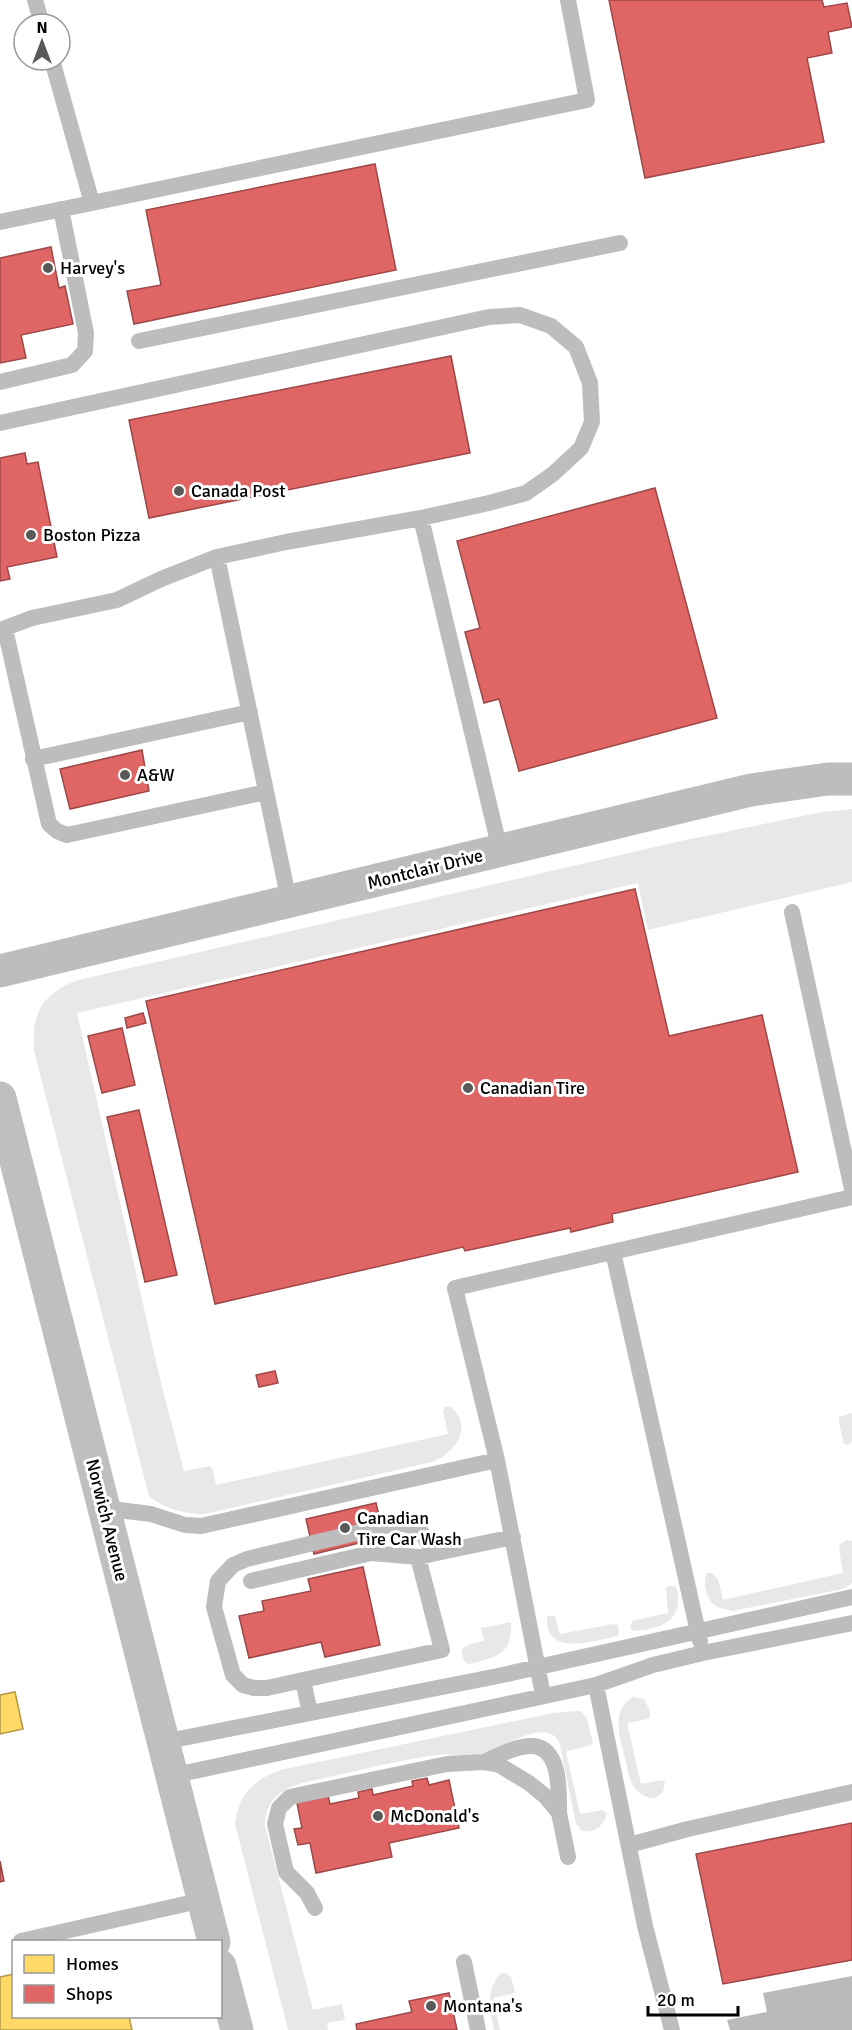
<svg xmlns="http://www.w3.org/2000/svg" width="852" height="2030" font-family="Signika,sans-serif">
	<rect width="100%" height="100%" fill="#fff"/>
	<!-- green -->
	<path fill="#e8e8e8" d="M 852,809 L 852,882 L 648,930 L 638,883 L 77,1013 L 161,1383 L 184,1471 L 210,1466 L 213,1470 L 216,1485 L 448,1434 L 443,1411 L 445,1407 L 450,1406 C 474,1426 456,1453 432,1462 L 205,1514 C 184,1514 165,1509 149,1496 L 34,1051 C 31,1013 42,994 78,980 L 681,841 L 822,812 Z
		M 852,1413 L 852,1441 L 848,1445 L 844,1444 L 839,1423 L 839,1417 Z
		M 847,1540 L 852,1541 L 852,1583 L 843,1589 L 732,1611 C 727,1609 720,1609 716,1606 C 706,1600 702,1583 707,1573 L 712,1573 L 718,1579 L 723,1600 L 843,1573 L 839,1549 L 840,1544 Z
		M 669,1586 L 675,1586 C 678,1591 678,1594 678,1600 C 679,1625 652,1630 632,1631 L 630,1627 L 632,1621 L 668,1613 L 666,1588 Z
		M 553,1615 L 555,1617 L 560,1634 L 613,1624 L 618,1625 L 619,1633 L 617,1636 C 595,1641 544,1658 547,1617 Z
		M 511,1622 C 512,1655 498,1656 470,1664 L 466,1663 C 454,1645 471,1644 484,1641 L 481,1628 Z
		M 633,1697 L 644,1699 L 650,1711 L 650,1717 L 648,1719 L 627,1723 L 641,1784 L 662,1780 L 665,1782 L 663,1792 L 655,1798 C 647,1798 640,1795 635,1788 C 629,1781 628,1770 626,1762 C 621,1742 609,1710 633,1697 Z
		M 577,1711 L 581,1711 L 587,1719 L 593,1743 L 589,1746 L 566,1751 L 580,1814 L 602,1810 L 607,1813 C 604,1826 595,1833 582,1831 L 576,1824 L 559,1741 C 543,1717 502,1749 483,1754 C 468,1758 452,1753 437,1755 C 393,1761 350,1773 306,1782 C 282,1788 265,1799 265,1826 L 313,2010 L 342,2004 L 345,2020 L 327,2023 L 328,2030 L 288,2030 L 235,1824 C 238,1795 254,1780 280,1770 L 553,1713 Z
		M 501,1973 L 505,1973 L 511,1977 L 515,1991 L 512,1994 L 493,1998 L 500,2030 L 494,2030 C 490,2009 485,1991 501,1973 Z"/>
	<!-- water -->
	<path fill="#bababa" d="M 852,1976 L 852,2030 L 730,2030 L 727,2020 L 767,2012 L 763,1993 Z"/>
	<!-- homes -->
	<path fill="#ffd966" stroke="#b29847" stroke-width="1.5" d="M 15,1692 L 23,1729 L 0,1734 L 0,1695 Z
		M 14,1974 L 14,2016 L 129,2016 L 132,2030 L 0,2030 L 0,1977 Z"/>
	<!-- shops -->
	<path fill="#e06666" stroke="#9d4747" stroke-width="1.5" d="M 609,0 L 822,0 L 824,7 L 847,3 L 852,27 L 828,32 L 832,53 L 807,58 L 824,142 L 645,178 Z
		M 375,164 L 396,270 L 134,324 L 127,291 L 161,285 L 146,210 Z
		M 51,247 L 59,288 L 65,286 L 73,324 L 21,335 L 26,358 L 0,363 L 0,258 Z
		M 451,356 L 470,453 L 149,518 L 129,420 Z
		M 25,453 L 27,464 L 38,462 L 57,557 L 7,567 L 10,579 L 0,581 L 0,458 Z
		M 655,488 L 717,718 L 519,771 L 499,699 L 484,703 L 465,632 L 480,628 L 457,541 Z
		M 142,750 L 149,791 L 70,809 L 60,769 Z
		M 635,889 L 669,1036 L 762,1015 L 798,1172 L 612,1214 L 613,1222 L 571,1232 L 570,1228 L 465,1251 L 463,1247 L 215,1304 L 146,1001 Z
		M 143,1013 L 146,1023 L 127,1028 L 125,1018 Z
		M 122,1028 L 135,1085 L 102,1093 L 88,1036 Z
		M 139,1110 L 177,1275 L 145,1282 L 107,1117 Z
		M 275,1371 L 278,1383 L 259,1387 L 256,1375 Z
		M 376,1503 L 384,1537 L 314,1554 L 306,1519 Z
		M 363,1567 L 380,1645 L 325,1657 L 321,1642 L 249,1658 L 239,1616 L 264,1611 L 262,1601 L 311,1591 L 308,1579 Z
		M 427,1778 L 429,1785 L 449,1780 L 459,1828 L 389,1843 L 392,1857 L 316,1873 L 310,1843 L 298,1845 L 294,1829 L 302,1828 L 297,1803 L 328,1796 L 330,1804 L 359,1798 L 358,1792 L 372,1789 L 373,1795 L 413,1786 L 412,1781 Z
		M 852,1823 L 852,1960 L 723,1984 L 696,1854 Z
		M 0,1861 L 4,1881 L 0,1882 Z
		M 449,1993 L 457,2030 L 357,2030 L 356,2024 L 412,2012 L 409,2001 Z"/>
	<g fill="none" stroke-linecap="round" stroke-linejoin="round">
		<!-- lane -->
		<path stroke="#bdbdbd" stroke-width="16" d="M 35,0 L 42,24
			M 52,60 L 92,203 L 587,100 L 568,0
			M 0,222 L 92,203
			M 139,341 L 620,243
			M 0,382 L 72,365 L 85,351 L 86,333 L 61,209
			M 0,423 L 489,317 L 520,315 L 551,326 L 576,347 L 590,383 L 592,422 L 581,448 L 553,474 L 526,493 L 489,503 L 421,518 L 286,542 L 217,557 L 161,579 L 117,600 L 32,618 L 0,630
			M 421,518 L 500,850
			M 217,557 L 289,901
			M 5,629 L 49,824 L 57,831 L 67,835 L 266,792
			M 33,759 L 250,712
			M 792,912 L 852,1189
			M 613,1252 L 700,1641
			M 103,1508 L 151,1514 L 185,1525 L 201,1526 L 497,1460
			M 251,1581 L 371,1553 L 418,1557
			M 303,1680 L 442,1650 L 418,1557 L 446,1551
			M 596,1685 L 645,1926 L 672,2030
			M 543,1695 L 497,1460 L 455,1288 L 852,1197
			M 310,1713 L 303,1680 L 267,1688 L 254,1688 L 243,1685 L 233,1675 L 214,1607 L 218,1581 L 233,1565 L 247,1559 L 397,1523 L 408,1525 L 421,1532 L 430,1546 L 446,1551 L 513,1537
			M 163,1742 L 498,1676 L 852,1597
			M 484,1762 C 498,1756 517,1745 533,1746 C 561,1748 559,1792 559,1813
			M 171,1776 L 596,1685 L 653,1665 L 703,1653 L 852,1623
			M 629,1845 L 688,1829 L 852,1792
			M 315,1908 L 307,1893 L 286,1872 L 275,1824 L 279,1808 L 290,1797 L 447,1764 L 484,1762 L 499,1765 L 529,1783 L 545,1796 L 559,1813 L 568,1857
			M 21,1941 L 203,1900
			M 464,1962 L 478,2030"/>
		<!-- street -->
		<path stroke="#bdbdbd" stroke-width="33" d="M 0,971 L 751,790 L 828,779 L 852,779"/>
		<!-- secondary -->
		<path stroke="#bfbfbf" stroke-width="33" d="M 0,1098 L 214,1942
			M 220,1966 L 237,2030"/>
	</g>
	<!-- markers -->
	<g fill="#595959" stroke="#fff" stroke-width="2">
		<circle cx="48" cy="268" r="6"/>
		<circle cx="179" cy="491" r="6"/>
		<circle cx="31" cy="535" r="6"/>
		<circle cx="125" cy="775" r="6"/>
		<circle cx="468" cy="1088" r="6"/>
		<circle cx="345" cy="1528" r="6"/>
		<circle cx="378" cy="1816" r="6"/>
		<circle cx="431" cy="2006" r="6"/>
	</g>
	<g text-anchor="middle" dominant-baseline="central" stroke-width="6" stroke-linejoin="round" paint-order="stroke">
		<!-- poi labels -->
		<g font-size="18" fill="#000" stroke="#fff" text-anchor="start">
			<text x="60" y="268">Harvey's</text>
			<text x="191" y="491">Canada Post</text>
			<text x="43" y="535">Boston Pizza</text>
			<text x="137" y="775">A&amp;W</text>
			<text x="480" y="1088">Canadian Tire</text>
			<text x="357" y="1518">Canadian<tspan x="357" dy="21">Tire Car Wash</tspan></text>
			<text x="390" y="1816">McDonald's</text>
			<text x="443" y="2006">Montana's</text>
		</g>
		<!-- street labels -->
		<g font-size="18" fill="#000" stroke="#fff">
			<text transform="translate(425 869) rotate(-14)">Montclair Drive</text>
			<text transform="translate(107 1520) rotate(76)">Norwich Avenue</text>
		</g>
	</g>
	<!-- legend -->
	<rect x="12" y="1940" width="210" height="78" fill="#ffffff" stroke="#999999" stroke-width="1.5"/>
	<rect x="24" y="1955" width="30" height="18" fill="#ffd966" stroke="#999999" stroke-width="1.5"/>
	<text x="66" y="1970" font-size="18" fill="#000000">Homes</text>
	<rect x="24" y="1985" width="30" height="18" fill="#e06666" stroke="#999999" stroke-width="1.5"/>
	<text x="66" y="2000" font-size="18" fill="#000000">Shops</text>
	<!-- north arrow -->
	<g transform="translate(42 42)"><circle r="28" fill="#ffffff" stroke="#999999" stroke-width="1.5"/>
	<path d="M0-4.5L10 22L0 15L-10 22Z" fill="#595959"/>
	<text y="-9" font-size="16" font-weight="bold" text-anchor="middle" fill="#000000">N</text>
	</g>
	<!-- scale -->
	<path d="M648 2006v9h90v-9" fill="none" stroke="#000000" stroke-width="3"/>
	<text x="657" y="2006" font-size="18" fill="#000000" stroke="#ffffff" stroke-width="4.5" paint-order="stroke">20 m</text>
</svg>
